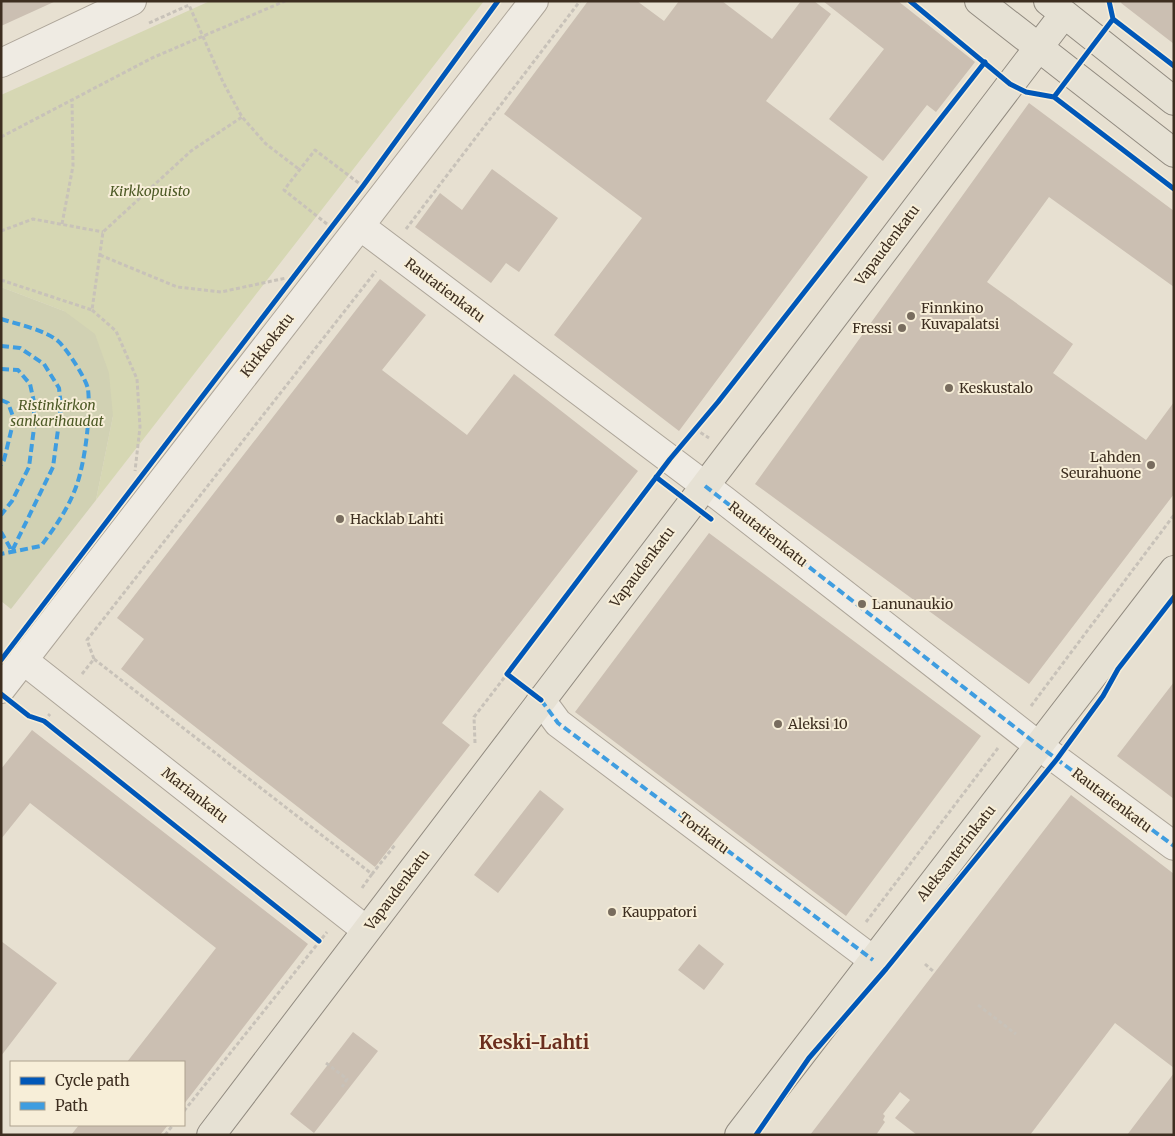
<svg xmlns="http://www.w3.org/2000/svg" width="1175" height="1136" font-family="Merriweather,serif">
	<rect width="100%" height="100%" fill="#e7e0d1"/>
	<!-- green -->
	<path fill="#d6d7b3" d="M 210,1 L 484,1 L 96,500 L 113,416 L 64,311 L 1,287 L 1,95 Z"/>
	<!-- cemetery -->
	<path fill="#d1d1b3" d="M 1,287 L 64,311 L 95,334 L 109,373 L 113,416 L 96,500 L 11,609 L 1,601 Z"/>
	<!-- building -->
	<path fill="#cbbfb2" d="M 1,1 L 56,1 L 1,26 Z
		M 588,1 L 637,1 L 664,21 L 679,1 L 722,1 L 772,39 L 801,1 L 814,1 L 831,14 L 766,101 L 868,177 L 679,431 L 554,335 L 642,218 L 504,114 Z
		M 823,1 L 898,1 L 975,62 L 936,112 L 927,105 L 883,161 L 829,119 L 884,49 Z
		M 1122,1 L 1174,1 L 1174,44 L 1121,3 Z
		M 1029,103 L 1174,211 L 1174,287 L 1049,197 L 987,282 L 1073,344 L 1053,373 L 1146,440 L 1174,402 L 1174,494 L 1029,684 L 755,484 Z
		M 492,169 L 558,218 L 519,272 L 506,263 L 491,283 L 415,227 L 440,193 L 462,210 Z
		M 380,279 L 426,315 L 382,370 L 467,435 L 514,374 L 638,471 L 442,723 L 470,745 L 375,867 L 121,669 L 144,639 L 117,618 Z
		M 709,533 L 981,736 L 846,916 L 575,712 Z
		M 1174,682 L 1174,799 L 1117,756 Z
		M 32,730 L 308,944 L 184,1104 L 184,1062 L 127,1062 L 216,948 L 30,803 L 1,839 L 1,769 Z
		M 540,790 L 564,809 L 498,893 L 474,875 Z
		M 1071,795 L 1174,874 L 1174,1068 L 1115,1023 L 1030,1135 L 917,1135 L 895,1118 L 910,1100 L 900,1092 L 883,1114 L 885,1116 L 883,1120 L 885,1122 L 876,1135 L 810,1135 Z
		M 1,941 L 57,983 L 1,1056 Z
		M 699,944 L 724,964 L 704,990 L 678,970 Z
		M 353,1032 L 378,1051 L 314,1133 L 290,1114 Z
		M 1174,1073 L 1174,1135 L 1127,1135 Z
		M 79,1125 L 168,1125 L 160,1135 L 71,1135 Z"/>
	<g fill="none" stroke-linecap="round" stroke-linejoin="round">
		<defs>
			<path id="minor" d="M 1,63 L 132,1
				M 360,226 L 724,500 L 1039,746 L 1174,846
				M 23,660 L 366,930
				M 1,689 L 534,1
				M 541,700 L 558,723 L 873,960"/>
			<path id="major" d="M 979,1 L 1174,153
				M 1048,1 L 1174,101
				M 211,1135 L 1064,14
				M 739,1135 L 1174,570"/>
		</defs>
		<!-- minor casing -->
		<use href="#minor" stroke="#ada599" stroke-width="30"/>
		<!-- major casing -->
		<use href="#major" stroke="#928b80" stroke-width="30"/>
		<!-- path -->
		<path stroke="#c8c2b9" stroke-width="3" stroke-dasharray="4 2.5" stroke-linecap="butt" d="M 149,23 L 189,5 L 223,82 L 242,117 L 266,144 L 300,170
			M 1,137 L 152,58 L 285,1
			M 62,224 L 73,166 L 72,99
			M 327,224 L 284,190 L 315,150 L 360,184
			M 406,229 L 580,1
			M 1,231 L 33,219 L 103,232
			M 100,255 L 177,287 L 221,292 L 286,278
			M 1,280 L 92,310 L 103,232 L 191,151 L 242,117
			M 92,310 L 116,331 L 137,379 L 140,427 L 135,471
			M 695,429 L 709,438
			M 94,659 L 372,874 L 395,845
			M 82,674 L 94,659 L 87,640 L 376,271
			M 1031,706 L 1174,515
			M 44,721 L 50,714
			M 475,743 L 474,717 L 507,674
			M 362,888 L 372,874
			M 866,922 L 998,748
			M 925,964 L 934,972
			M 978,1005 L 1016,1034
			M 326,1063 L 347,1079 L 342,1087
			M 184,1111 L 327,932
			M 165,1135 L 173,1125"/>
		<!-- minor -->
		<use href="#minor" stroke="#efebe3" stroke-width="28"/>
		<!-- major -->
		<use href="#major" stroke="#e6e1d4" stroke-width="28"/>
		<!-- quiet -->
		<path stroke="#3f9de0" stroke-width="4" stroke-dasharray="8 4" stroke-linecap="butt" d="M 1,319 C 17,324 45,330 58,341 C 66,348 86,378 88,389 C 91,414 85,463 76,487 C 68,509 55,527 41,546 L 1,554
			M 1,346 L 20,348 L 44,364 L 59,388 L 61,407 L 53,467 L 12,551 L 1,532
			M 1,369 L 18,370 L 30,384 L 34,402 L 34,428 L 29,467 L 12,501 L 1,515
			M 1,400 L 8,403 L 14,419 L 4,460 L 1,465
			M 705,486 L 1039,746 L 1174,846
			M 541,700 L 558,723 L 873,960"/>
		<defs>
			<path id="cycleway" d="M 910,1 L 1010,84 L 1026,92 L 1054,97 L 1174,189
				M 1109,1 L 1113,19 L 1174,66
				M 1054,97 L 1113,19
				M 656,477 L 711,519
				M 1,660 L 363,186 L 498,1
				M 1,694 L 29,716 L 44,721 L 319,941
				M 541,700 L 507,674 L 670,459 L 718,402 L 985,62
				M 756,1135 L 809,1058 L 886,969 L 1057,759 L 1103,696 L 1118,669 L 1174,597"/>
		</defs>
		<!-- cycleway casing -->
		<use href="#cycleway" stroke="#f7eed8" stroke-width="8"/>
		<!-- cycleway -->
		<use href="#cycleway" stroke="#0057b8" stroke-width="5"/>
	</g>
	<!-- markers -->
	<g fill="#786c5e" stroke="#f7eed8" stroke-width="2">
		<circle cx="911" cy="316" r="5"/>
		<circle cx="902" cy="328" r="5"/>
		<circle cx="949" cy="388" r="5"/>
		<circle cx="1151" cy="465" r="5"/>
		<circle cx="340" cy="519" r="5"/>
		<circle cx="862" cy="604" r="5"/>
		<circle cx="778" cy="724" r="5"/>
		<circle cx="612" cy="912" r="5"/>
	</g>
	<g text-anchor="middle" dominant-baseline="central" stroke-width="4" stroke-linejoin="round" paint-order="stroke">
		<!-- park labels -->
		<g font-size="14" font-style="italic" fill="#4d5a26" stroke="#f7eed8">
			<text x="150" y="191">Kirkkopuisto</text>
			<text x="57" y="405">Ristinkirkon<tspan x="57" dy="16">sankarihaudat</tspan></text>
		</g>
		<!-- street labels -->
		<g font-size="14" fill="#3d2e20" stroke="#f7eed8">
			<text transform="translate(887 245) rotate(-53)">Vapaudenkatu</text>
			<text transform="translate(445 290) rotate(37)">Rautatienkatu</text>
			<text transform="translate(267 345) rotate(-52)">Kirkkokatu</text>
			<text transform="translate(768 534) rotate(38)">Rautatienkatu</text>
			<text transform="translate(642 567) rotate(-53)">Vapaudenkatu</text>
			<text transform="translate(195 795) rotate(38)">Mariankatu</text>
			<text transform="translate(1112 800) rotate(37)">Rautatienkatu</text>
			<text transform="translate(704 833) rotate(37)">Torikatu</text>
			<text transform="translate(956 853) rotate(-52)">Aleksanterinkatu</text>
			<text transform="translate(397 890) rotate(-53)">Vapaudenkatu</text>
		</g>
		<!-- poi labels -->
		<g font-size="14" fill="#3d2e20" stroke="#f7eed8" text-anchor="start">
			<text x="921" y="308">Finnkino<tspan x="921" dy="16">Kuvapalatsi</tspan></text>
			<text x="892" y="328" text-anchor="end">Fressi</text>
			<text x="959" y="388">Keskustalo</text>
			<text x="1141" y="457" text-anchor="end">Lahden<tspan x="1141" dy="16">Seurahuone</tspan></text>
			<text x="350" y="519">Hacklab Lahti</text>
			<text x="872" y="604">Lanunaukio</text>
			<text x="788" y="724">Aleksi 10</text>
			<text x="622" y="912">Kauppatori</text>
		</g>
		<!-- district labels -->
		<g font-size="19" font-weight="bold" fill="#6b2e1e" stroke="#f7eed8">
			<text x="534" y="1042">Keski-Lahti</text>
		</g>
	</g>
	<!-- border -->
	<rect width="1175" height="1136" fill="none" stroke="#3d2e20" stroke-width="5"/>
	<!-- legend -->
	<rect x="10" y="1061" width="175" height="65" fill="#f7eed8" stroke="#ada18e"/>
	<rect x="20" y="1077" width="25" height="8" fill="#0057b8" stroke="#ada18e"/>
	<text x="55" y="1086" font-size="15" fill="#3d2e20">Cycle path</text>
	<rect x="20" y="1102" width="25" height="8" fill="#3f9de0" stroke="#ada18e"/>
	<text x="55" y="1111" font-size="15" fill="#3d2e20">Path</text>
</svg>
